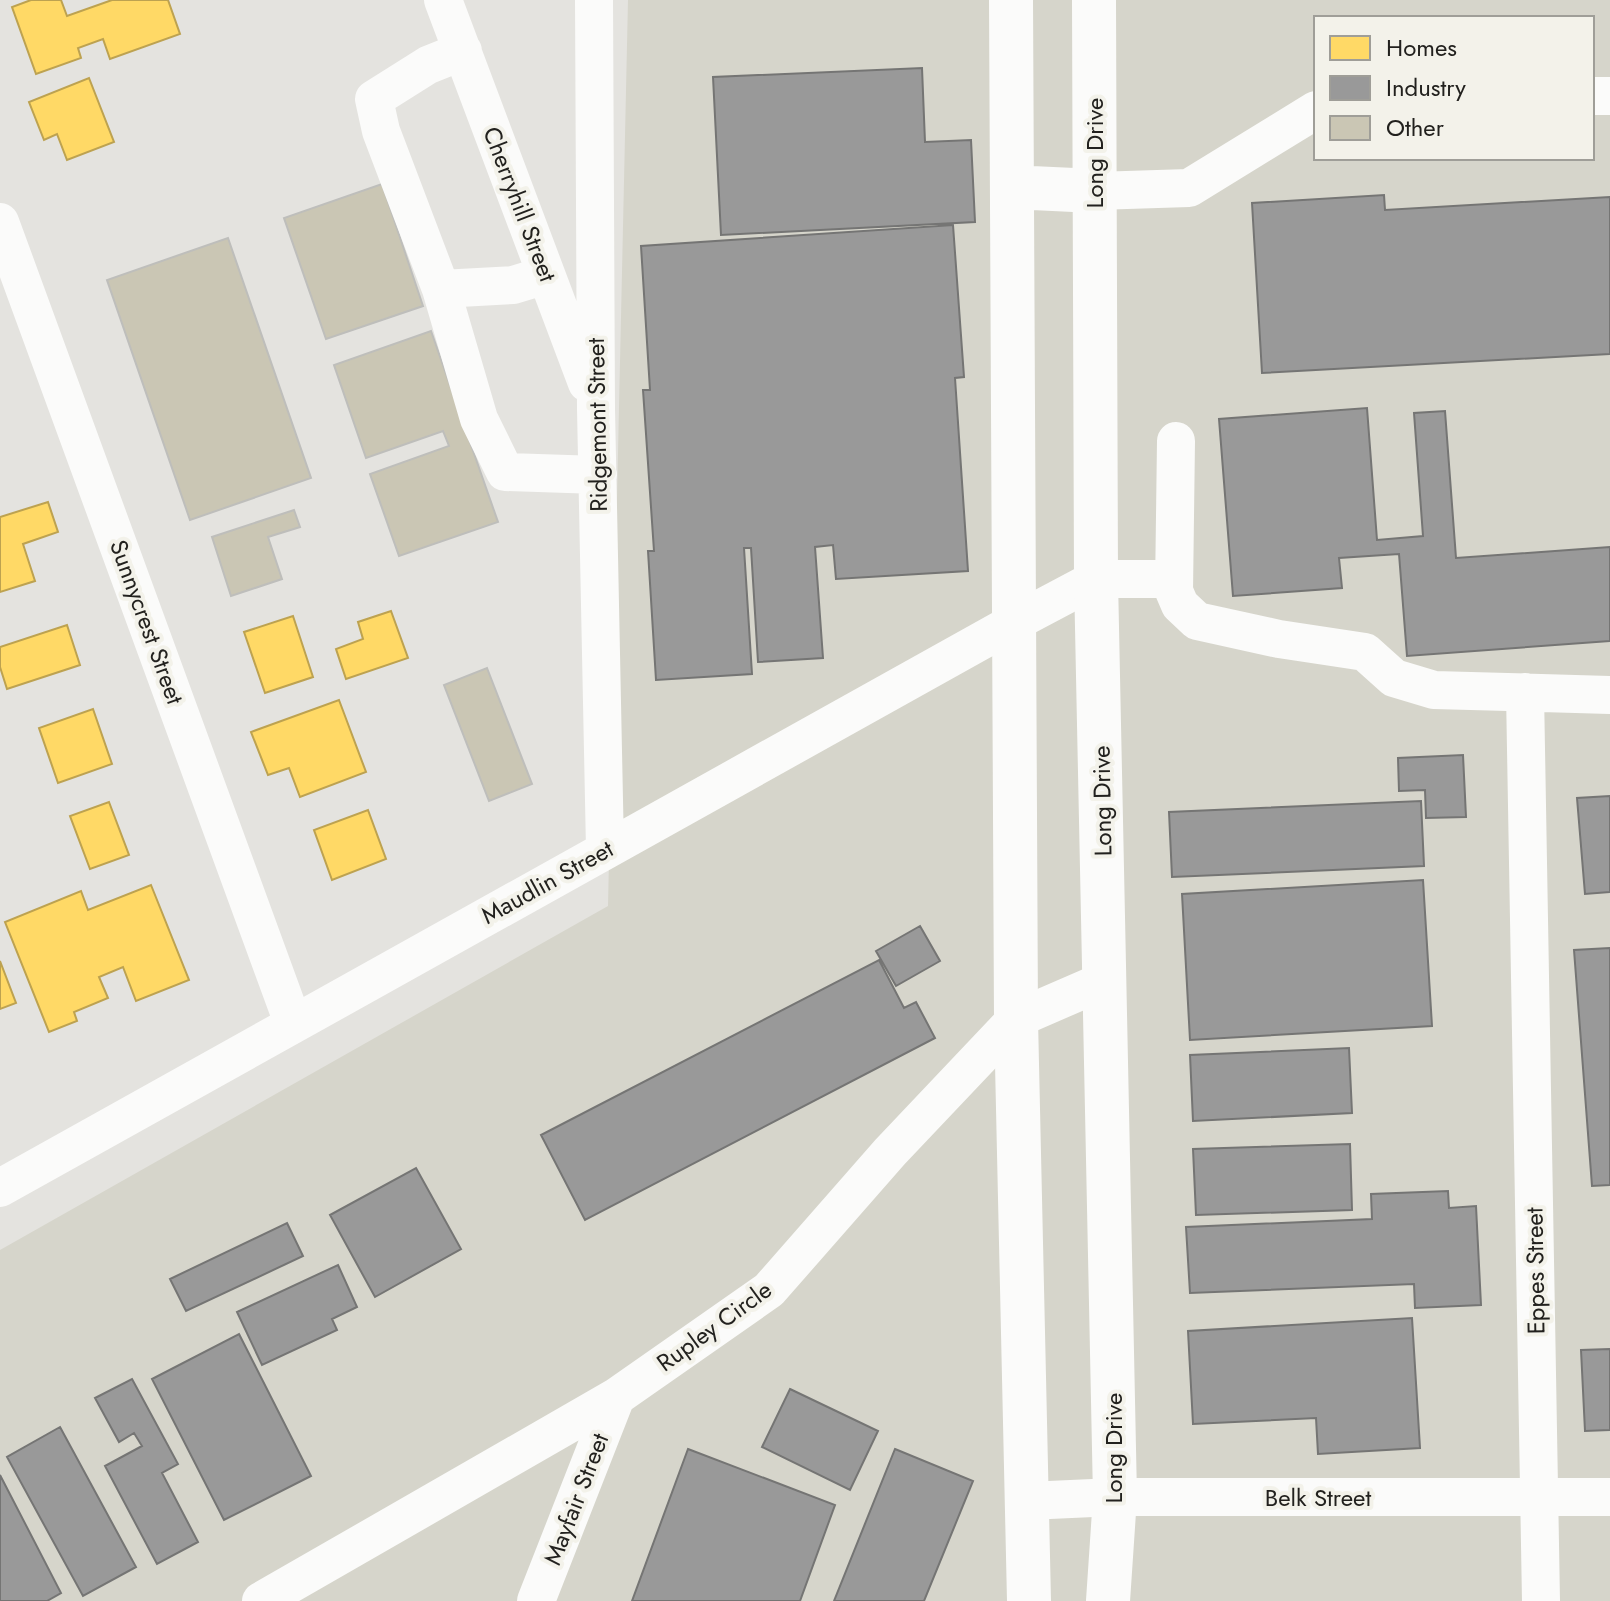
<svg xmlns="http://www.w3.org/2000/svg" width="1610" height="1601" font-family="Jost,sans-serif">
	<rect width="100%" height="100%" fill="#e4e3df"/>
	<!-- built -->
	<path fill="#d6d5cb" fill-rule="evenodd" d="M 628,0 L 1610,0 L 1610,1601 L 0,1601 L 0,1250 L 608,906 ZM 1316,18 L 1592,18 L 1592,158 L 1316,158 Z"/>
	<!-- homes -->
	<path fill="#ffd966" stroke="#bda250" stroke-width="2" d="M 31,0 L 61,0 L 67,16 L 112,0 L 168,0 L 180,34 L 110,59 L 103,39 L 78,48 L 81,58 L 36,74 L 12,7 Z
		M 89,78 L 114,142 L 67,160 L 57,134 L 44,140 L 29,102 Z
		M 48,502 L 58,532 L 23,544 L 35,581 L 0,592 L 0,517 Z
		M 391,611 L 408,658 L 346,679 L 336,649 L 363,639 L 358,622 Z
		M 293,616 L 313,677 L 265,693 L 244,632 Z
		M 67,625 L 80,665 L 7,689 L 0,667 L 0,647 Z
		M 339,700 L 366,772 L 300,797 L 289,768 L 268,775 L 251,732 Z
		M 93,709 L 112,764 L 58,783 L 39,728 Z
		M 109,802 L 129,855 L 90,869 L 70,816 Z
		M 368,810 L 386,859 L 332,880 L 314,830 Z
		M 151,885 L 189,980 L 136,1001 L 123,967 L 99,977 L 108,998 L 74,1012 L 77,1021 L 49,1032 L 5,922 L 81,891 L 88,910 Z
		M 0,961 L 16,1003 L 0,1009 Z"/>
	<!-- industry -->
	<path fill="#999" stroke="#757574" stroke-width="2" d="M 922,68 L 925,142 L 971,140 L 975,222 L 721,235 L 713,77 Z
		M 1384,195 L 1385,210 L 1610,197 L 1610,354 L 1262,373 L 1252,203 Z
		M 953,225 L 964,377 L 955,378 L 968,571 L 836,579 L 833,545 L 815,547 L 823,658 L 758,662 L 751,548 L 744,548 L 752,674 L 656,680 L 648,551 L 654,551 L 643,390 L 650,390 L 641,246 Z
		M 1367,408 L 1377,540 L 1423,536 L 1414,413 L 1445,411 L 1456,558 L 1610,547 L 1610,641 L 1407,656 L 1399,554 L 1339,558 L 1342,588 L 1233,596 L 1219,419 Z
		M 1463,755 L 1466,817 L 1426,818 L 1425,790 L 1399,791 L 1398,758 Z
		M 1610,796 L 1610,892 L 1585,894 L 1577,798 Z
		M 1421,801 L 1424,866 L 1172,877 L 1169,812 Z
		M 1423,880 L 1432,1026 L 1190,1040 L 1182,894 Z
		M 920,926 L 940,961 L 896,986 L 876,951 Z
		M 1610,948 L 1610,1185 L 1592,1186 L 1574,950 Z
		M 879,960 L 904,1008 L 916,1002 L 935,1038 L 585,1220 L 541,1135 Z
		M 1349,1048 L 1352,1113 L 1193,1121 L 1190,1055 Z
		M 1350,1144 L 1352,1210 L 1196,1215 L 1193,1149 Z
		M 416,1168 L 461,1249 L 375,1297 L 330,1215 Z
		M 1448,1191 L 1449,1208 L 1476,1206 L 1481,1305 L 1415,1308 L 1414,1284 L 1190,1293 L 1186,1227 L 1372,1219 L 1371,1194 Z
		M 287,1223 L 303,1256 L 186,1311 L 170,1279 Z
		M 338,1265 L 357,1307 L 332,1319 L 337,1330 L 262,1365 L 237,1312 Z
		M 1412,1318 L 1420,1448 L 1318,1454 L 1316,1418 L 1193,1424 L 1188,1331 Z
		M 239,1334 L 311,1476 L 224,1520 L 152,1379 Z
		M 1610,1349 L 1610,1430 L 1585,1431 L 1581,1350 Z
		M 132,1379 L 178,1464 L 162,1473 L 198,1542 L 157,1564 L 105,1466 L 142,1446 L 134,1433 L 119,1442 L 95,1398 Z
		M 790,1389 L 878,1431 L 850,1490 L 762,1447 Z
		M 60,1427 L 136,1567 L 83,1596 L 7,1457 Z
		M 688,1449 L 835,1505 L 800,1601 L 632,1601 Z
		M 895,1449 L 973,1481 L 924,1601 L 834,1601 Z
		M 0,1475 L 61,1593 L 47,1601 L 0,1601 Z"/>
	<!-- building -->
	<path fill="#cac6b4" stroke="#bebebb" stroke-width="2" d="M 382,184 L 423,306 L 326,339 L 284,218 Z
		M 228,238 L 311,478 L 190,520 L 107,280 Z
		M 431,331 L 498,522 L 399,556 L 370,474 L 449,446 L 443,431 L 366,458 L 334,365 Z
		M 294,510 L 300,527 L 268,537 L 282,579 L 231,596 L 212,537 Z
		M 487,668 L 532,784 L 489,801 L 444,685 Z"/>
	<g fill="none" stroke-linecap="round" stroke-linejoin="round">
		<!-- minor -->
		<path stroke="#fbfbfa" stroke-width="38" d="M 443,0 L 587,383
			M 594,0 L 596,409 L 605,849
			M 463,51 L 428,65 L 374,99 L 381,131 L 441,289 L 513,285 L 546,275
			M 1592,96 L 1610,96
			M 1095,191 L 1189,188 L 1316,110
			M 0,222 L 293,1023
			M 441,289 L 479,419 L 505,472 L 598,475
			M 1176,441 L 1174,591 L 1180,605 L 1197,621 L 1279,639 L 1365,652 L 1394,678 L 1434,690 L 1610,695
			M 1525,692 L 1541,1601
			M 0,1188 L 1013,623 L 1096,579 L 1174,579
			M 1027,1501 L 1115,1497 L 1610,1497
			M 261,1601 L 616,1397 L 769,1290 L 890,1152 L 1016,1019 L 1106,980
			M 536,1601 L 616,1397"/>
		<!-- major -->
		<path stroke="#fbfbfa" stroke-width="44" d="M 1011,0 L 1016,1019 L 1029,1601
			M 1094,0 L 1096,579 L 1115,1497 L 1108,1601
			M 1012,187 L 1095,191"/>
	</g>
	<g text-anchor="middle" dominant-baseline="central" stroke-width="8" stroke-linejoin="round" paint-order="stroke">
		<!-- street labels -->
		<g font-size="24" fill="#22211e" stroke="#f3f2ea">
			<text transform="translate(1094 153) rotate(-90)">Long Drive</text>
			<text transform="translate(520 204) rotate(69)">Cherryhill Street</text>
			<text transform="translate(597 425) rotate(-91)">Ridgemont Street</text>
			<text transform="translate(147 622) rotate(70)">Sunnycrest Street</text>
			<text transform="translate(1102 801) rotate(-91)">Long Drive</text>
			<text transform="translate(547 882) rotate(-29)">Maudlin Street</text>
			<text transform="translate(1535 1271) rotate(-91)">Eppes Street</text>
			<text transform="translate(714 1326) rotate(-36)">Rupley Circle</text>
			<text transform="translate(1113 1448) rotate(-90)">Long Drive</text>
			<text x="1318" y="1497">Belk Street</text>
			<text transform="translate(576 1499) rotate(-69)">Mayfair Street</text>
		</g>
	</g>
	<!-- legend -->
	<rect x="1314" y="16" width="280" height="144" fill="#f3f2ea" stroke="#9f9e98" stroke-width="2"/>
	<rect x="1330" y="36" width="40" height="24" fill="#ffd966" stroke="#9f9e98" stroke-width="2"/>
	<text x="1386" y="56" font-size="24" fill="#22211e">Homes</text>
	<rect x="1330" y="76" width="40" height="24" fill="#999999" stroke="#9f9e98" stroke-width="2"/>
	<text x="1386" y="96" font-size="24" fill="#22211e">Industry</text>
	<rect x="1330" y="116" width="40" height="24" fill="#cac6b4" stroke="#9f9e98" stroke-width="2"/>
	<text x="1386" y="136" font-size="24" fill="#22211e">Other</text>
</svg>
